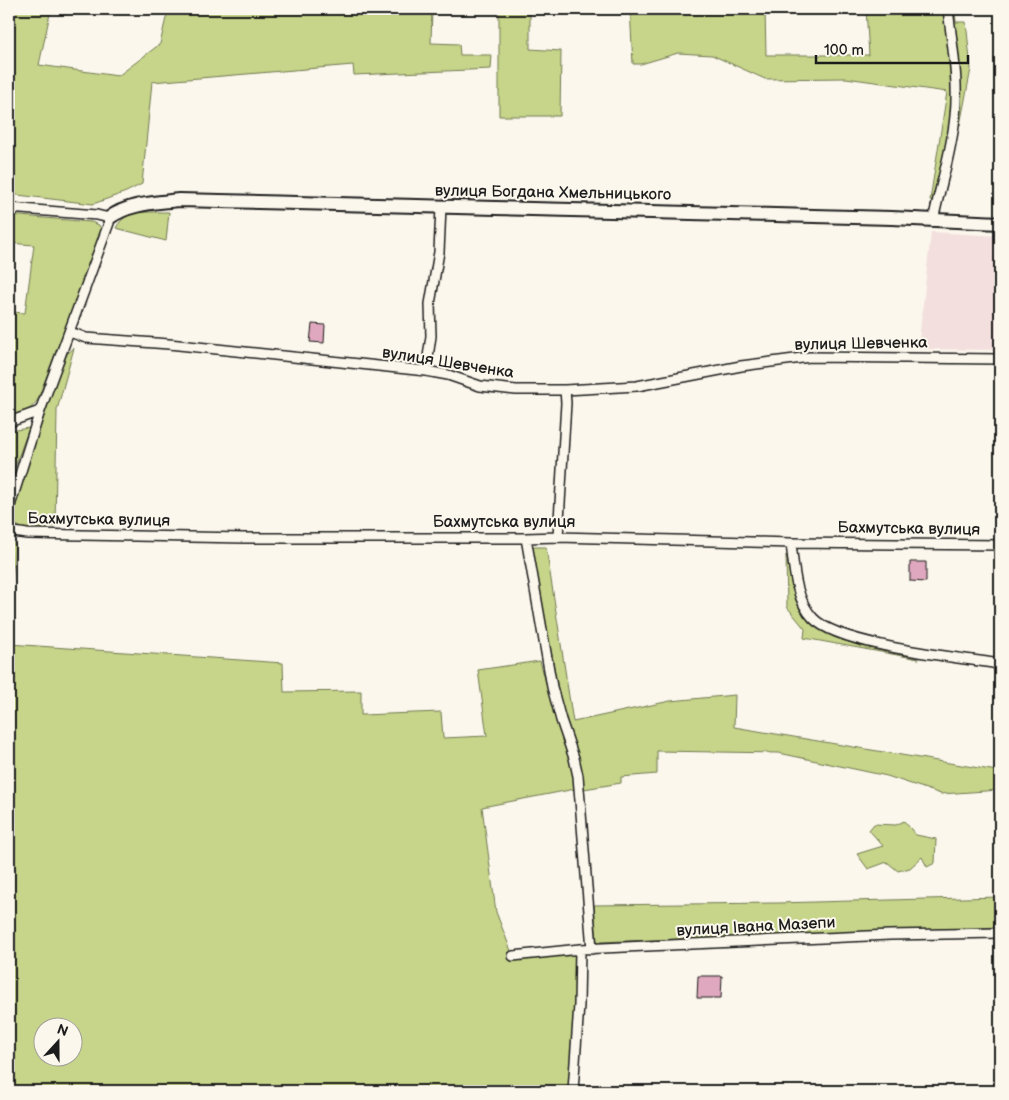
<svg xmlns="http://www.w3.org/2000/svg" width="1009" height="1100" font-family="'Balsamiq Sans',sans-serif">
	<rect width="100%" height="100%" fill="#fbf7ec"/>
	<filter id="ink" filterUnits="userSpaceOnUse"><feTurbulence type="fractalNoise" baseFrequency=".02" numOctaves="2"/><feDisplacementMap in="SourceGraphic" scale="10" xChannelSelector="R" yChannelSelector="G"/><feConvolveMatrix kernelMatrix="1 2 1 2 8 2 1 2 1" color-interpolation-filters="sRGB"/></filter>
	<g filter="url(#ink)">
		<!-- built -->
		<path fill="#f3dfde" d="M 931,232 L 1000,236 L 1000,350 L 918,349 Z"/>
		<!-- green -->
		<path fill="#c6d589" stroke="#717852" fill-rule="evenodd" d="M 13,9 L 51,9 L 39,65 L 118,76 L 160,44 L 168,9 L 432,9 L 431,43 L 459,44 L 460,55 L 492,55 L 491,69 L 354,75 L 353,65 L 152,82 L 142,184 L 126,192 L 93,204 L 9,194 L 9,14 Z
			M 499,9 L 530,9 L 530,49 L 561,51 L 560,116 L 499,116 Z
			M 630,9 L 765,9 L 766,55 L 869,55 L 866,9 L 944,9 C 946,34 951,60 952,86 C 954,125 942,163 934,201 L 930,200 L 947,92 L 846,78 L 765,79 L 712,55 L 678,53 L 641,64 L 633,64 Z
			M 951,9 L 955,9 L 956,22 L 966,22 L 971,69 L 960,125 L 958,79 Z
			M 139,212 L 169,212 L 166,241 L 116,228 C 122,217 128,215 139,212 Z
			M 9,215 L 91,222 L 99,225 L 102,231 L 38,399 C 32,409 21,418 9,414 L 9,331 L 11,312 L 25,313 L 34,245 L 9,243 Z
			M 74,348 L 57,410 L 55,526 C 41,528 15,537 13,515 C 13,510 15,504 16,499 L 56,381 L 67,354 Z
			M 29,428 L 9,483 L 9,485 L 9,431 Z
			M 9,540 L 15,544 L 9,613 Z
			M 532,547 L 546,547 L 573,722 L 670,701 L 735,695 L 734,727 L 997,771 L 1000,704 L 1000,790 L 941,794 L 887,776 L 779,753 L 657,751 L 657,774 L 621,777 L 621,783 L 584,789 L 578,761 L 561,706 Z
			M 786,555 C 789,569 794,600 801,611 C 818,642 886,651 919,659 L 804,638 L 805,629 L 787,607 Z
			M 9,644 L 283,663 L 284,692 L 361,691 L 361,715 L 441,712 L 443,738 L 487,736 L 478,670 L 540,661 L 557,722 L 570,755 L 575,789 L 482,807 L 496,912 L 513,956 L 578,953 L 570,1091 L 9,1091 ZM 42,1028 L 72,1028 L 72,1058 L 42,1058 Z
			M 904,821 L 916,835 L 936,839 L 935,863 L 927,867 L 922,857 L 910,868 L 898,871 L 887,862 L 868,869 L 857,854 L 883,846 L 869,830 L 874,824 L 896,825 Z
			M 1000,897 L 1000,927 L 597,942 L 594,905 L 778,903 Z"/>
		<!-- building -->
		<path fill="#dfa8be" stroke="#1c1c1c" d="M 312,324 L 325,325 L 324,343 L 310,342 Z
			M 910,562 L 926,562 L 926,582 L 910,581 Z
			M 698,976 L 722,976 L 721,998 L 697,998 Z"/>
		<g fill="none" stroke-linecap="round" stroke-linejoin="round">
			<defs>
				<path id="street" d="M 9,11 L 11,9
					M 9,208 L 97,215 L 109,218 L 109,223 L 40,411 L 9,509
					M 933,221 C 940,186 952,151 955,116 C 959,81 952,44 948,9
					M 70,332 L 86,338 L 169,344 L 426,371 L 448,375 L 480,386 L 516,390 L 565,390 L 637,386 L 741,366 L 810,357 L 1000,359
					M 426,371 L 431,336 L 430,304 L 439,252 L 441,207
					M 9,422 L 40,411
					M 9,529 L 14,532 L 27,534 L 245,538 L 526,538 L 558,537 L 791,543 L 1000,545
					M 558,537 L 566,403 L 565,390
					M 526,538 L 552,687 L 561,720 L 574,758 L 578,776 L 592,949
					M 791,543 C 794,568 795,599 813,618 C 838,645 954,657 993,663 L 1000,666
					M 513,956 L 580,949 L 890,935 L 1000,933
					M 573,1091 L 579,1005 L 580,949"/>
				<path id="secondary" d="M 109,218 C 129,203 155,203 179,200 L 892,218 L 1000,223"/>
			</defs>
			<!-- street casing -->
			<use href="#street" stroke="#1c1c1c" stroke-width="12"/>
			<!-- secondary casing -->
			<use href="#secondary" stroke="#1c1c1c" stroke-width="16"/>
			<!-- street -->
			<use href="#street" stroke="#fbf7ec" stroke-width="9"/>
			<!-- secondary -->
			<use href="#secondary" stroke="#fbf7ec" stroke-width="12"/>
		</g>
	</g>
	<g text-anchor="middle" dominant-baseline="central" stroke-width="4" stroke-linejoin="round" paint-order="stroke">
		<!-- street labels -->
		<g font-size="16" fill="#1c1c1c" stroke="#fbf7ec">
			<text transform="translate(553 193) rotate(1)">вулиця Богдана Хмельницького</text>
			<text transform="translate(861 344) rotate(-1)">вулиця Шевченка</text>
			<text transform="translate(448 363) rotate(9)">вулиця Шевченка</text>
			<text transform="translate(99 520) rotate(1)">Бахмутська вулиця</text>
			<text x="504" y="522">Бахмутська вулиця</text>
			<text transform="translate(909 529) rotate(1)">Бахмутська вулиця</text>
			<text transform="translate(756 927) rotate(-3)">вулиця Івана Мазепи</text>
		</g>
	</g>
	<!-- margin -->
	<rect width="1009" height="1100" fill="none" stroke="#fbf7ec" stroke-width="30"/>
	<rect x="15" y="15" width="979" height="1070" fill="none" stroke="#1c1c1c" stroke-width="2" filter="url(#ink)"/>
	<!-- north arrow -->
	<g transform="translate(58 1042) rotate(21)"><circle r="24" fill="#fbf7ec" stroke="#a29f99"/>
	<path d="M0-4L9 19L0 12L-9 19Z" fill="#1c1c1c"/>
	<text y="-8" font-size="14" font-weight="bold" text-anchor="middle" fill="#1c1c1c">N</text>
	</g>
	<!-- scale -->
	<path d="M816 55v8h152v-8" fill="none" stroke="#1c1c1c" stroke-width="2.5"/>
	<text x="824" y="55" font-size="15" fill="#1c1c1c" stroke="#fbf7ec" stroke-width="4" paint-order="stroke">100 m</text>
</svg>
